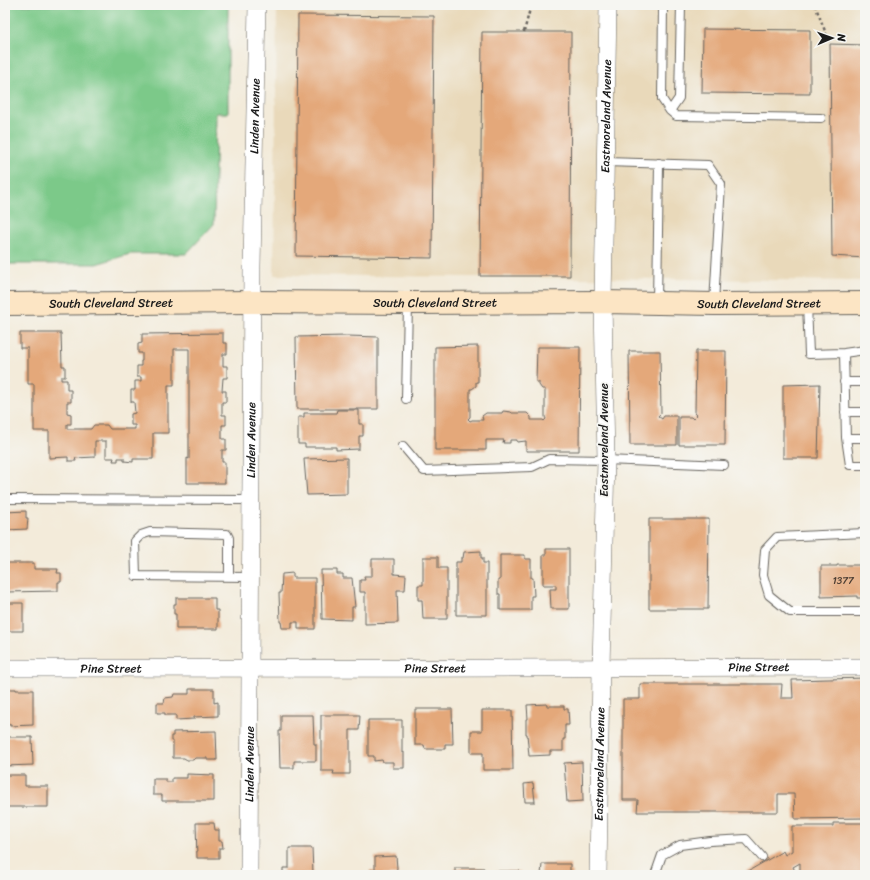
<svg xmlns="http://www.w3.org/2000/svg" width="870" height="880" font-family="Sriracha,sans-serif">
	<rect width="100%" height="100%" fill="#f6f6f2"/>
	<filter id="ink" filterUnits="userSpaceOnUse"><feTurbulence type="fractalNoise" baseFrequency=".025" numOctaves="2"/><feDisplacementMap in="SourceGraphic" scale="8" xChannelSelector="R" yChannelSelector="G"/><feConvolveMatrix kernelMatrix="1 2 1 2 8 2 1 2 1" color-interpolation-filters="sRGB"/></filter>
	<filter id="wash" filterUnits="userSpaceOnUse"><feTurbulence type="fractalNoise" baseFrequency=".012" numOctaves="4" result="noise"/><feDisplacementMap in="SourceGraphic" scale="16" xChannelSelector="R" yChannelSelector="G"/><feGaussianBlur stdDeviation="0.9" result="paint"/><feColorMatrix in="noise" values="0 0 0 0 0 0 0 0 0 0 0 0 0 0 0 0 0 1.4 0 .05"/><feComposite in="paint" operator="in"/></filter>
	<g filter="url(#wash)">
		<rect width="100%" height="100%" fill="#f3ebda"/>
		<!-- built -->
		<path fill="#e9d9ba" d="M 277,5 L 865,5 L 865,281 L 274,275 Z"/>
		<!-- green -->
		<path fill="#7bc989" stroke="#4c7252" d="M 5,5 L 228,5 L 228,113 L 216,113 L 214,224 L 186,254 L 130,254 L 96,264 L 5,264 Z"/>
		<g id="blocks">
			<!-- building -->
			<path fill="#e4a87a" d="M 298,15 L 434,16 L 432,258 L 296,256 Z
				M 703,29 L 810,30 L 810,94 L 702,93 Z
				M 482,32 L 571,32 L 570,276 L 480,276 Z
				M 830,44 L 865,45 L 865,258 L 832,256 Z
				M 20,333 L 61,333 L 62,366 L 65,366 L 65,377 L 61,377 L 61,380 L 67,380 L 67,390 L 71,390 L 71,402 L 67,402 L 67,413 L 71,414 L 71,424 L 67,424 L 67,429 L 91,429 L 94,425 L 107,425 L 110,429 L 135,429 L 135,425 L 131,425 L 131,414 L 135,413 L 134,402 L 131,402 L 131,390 L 135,390 L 135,381 L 141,381 L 141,377 L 137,377 L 137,366 L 141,366 L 141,361 L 142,361 L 142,353 L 138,353 L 138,344 L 142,343 L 142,334 L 223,333 L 223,343 L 227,343 L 227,354 L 223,354 L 223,366 L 227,366 L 227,378 L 223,378 L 222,391 L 226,391 L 226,402 L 222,402 L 222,415 L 226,415 L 226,425 L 222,425 L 222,439 L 226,439 L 226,450 L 222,450 L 222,462 L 225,462 L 225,483 L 187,483 L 187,458 L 189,459 L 189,349 L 174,349 L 174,385 L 168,385 L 168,433 L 153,433 L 153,459 L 133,459 L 133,462 L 124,461 L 124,458 L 118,458 L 118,461 L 113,461 L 114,458 L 106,458 L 106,441 L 95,441 L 95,457 L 75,458 L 76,461 L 68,461 L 68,457 L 49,458 L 49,431 L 34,431 L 34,384 L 28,384 L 28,348 L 20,348 Z
				M 348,336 L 378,337 L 378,409 L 297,409 L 296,337 Z
				M 478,346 L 478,382 L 476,382 L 476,386 L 472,389 L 470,389 L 470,417 L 468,419 L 470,421 L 472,420 L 483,420 L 482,416 L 486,413 L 502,413 L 503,411 L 511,412 L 512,413 L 527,413 L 531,417 L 531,420 L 543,420 L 544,421 L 546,419 L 545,417 L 545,389 L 542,389 L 539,385 L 539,382 L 536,382 L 537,347 L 580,347 L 579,451 L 526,451 L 526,441 L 517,442 L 517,440 L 510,440 L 510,443 L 503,443 L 504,440 L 486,440 L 486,450 L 435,450 L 435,347 Z
				M 629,351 L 660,351 L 661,413 L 658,416 L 662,419 L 664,416 L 677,416 L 677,445 L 630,445 Z
				M 696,351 L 726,351 L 725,445 L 679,445 L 679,417 L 691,417 L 693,419 L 697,415 L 695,413 Z
				M 820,384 L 818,458 L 783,458 L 783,385 Z
				M 337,410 L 359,410 L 359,424 L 363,424 L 363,436 L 359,436 L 359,449 L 336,450 L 336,447 L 305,447 L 305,444 L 298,444 L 298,417 L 304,417 L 304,413 L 336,413 Z
				M 347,458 L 347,494 L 307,495 L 304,459 Z
				M 26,511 L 26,518 L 28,518 L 27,529 L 7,530 L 7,532 L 5,532 L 5,512 Z
				M 649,519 L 709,519 L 708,609 L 649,609 Z
				M 546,549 L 569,549 L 569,609 L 551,609 L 550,589 L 556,589 L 556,585 L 543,585 L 543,555 L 546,555 Z
				M 481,551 L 481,558 L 483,558 L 483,563 L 487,563 L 487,615 L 456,615 L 456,562 L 461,562 L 461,558 L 463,558 L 464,552 Z
				M 500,555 L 525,555 L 525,559 L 531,559 L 531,578 L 533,578 L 534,596 L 531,596 L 531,610 L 500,610 L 500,594 L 498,594 L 498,580 L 500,580 Z
				M 423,557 L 438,557 L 438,568 L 447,568 L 447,619 L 423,619 L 422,600 L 418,600 L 418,585 L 423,585 Z
				M 372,559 L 394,559 L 394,574 L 406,575 L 405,590 L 397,590 L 398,623 L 365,624 L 365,592 L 360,592 L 360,580 L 365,580 L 364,576 L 372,576 Z
				M 5,563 L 34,563 L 34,569 L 58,569 L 57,573 L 61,573 L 61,582 L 58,582 L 58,591 L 5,592 Z
				M 837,565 L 865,565 L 865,598 L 857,598 L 857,596 L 821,597 L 821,566 L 837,566 Z
				M 321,570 L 337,570 L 337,574 L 343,574 L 343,578 L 352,578 L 355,607 L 352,607 L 352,620 L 322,619 Z
				M 293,573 L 293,578 L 315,578 L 315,629 L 298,629 L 298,622 L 292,622 L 292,628 L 282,628 L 281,622 L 280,622 L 279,593 L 281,593 L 282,574 Z
				M 176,598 L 215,598 L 215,610 L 218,610 L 218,629 L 176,629 L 176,614 L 174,614 L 174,604 L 176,604 Z
				M 5,603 L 23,603 L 23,631 L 5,631 Z
				M 865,678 L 865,818 L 795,819 L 794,794 L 778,794 L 778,812 L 637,812 L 638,800 L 623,800 L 623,699 L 640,699 L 640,684 L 782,684 L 781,698 L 793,698 L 792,680 Z
				M 5,689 L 16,689 L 16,690 L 33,690 L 33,725 L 10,726 L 10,724 L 5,724 Z
				M 189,689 L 214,689 L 214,703 L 218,702 L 218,716 L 194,717 L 194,719 L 176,720 L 176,715 L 165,715 L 165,713 L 157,713 L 157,703 L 164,703 L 165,698 L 173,697 L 174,694 L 189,694 Z
				M 547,704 L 547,706 L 564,706 L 564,709 L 568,709 L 569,725 L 565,725 L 565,739 L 563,739 L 563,751 L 550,751 L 550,755 L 529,756 L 527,734 L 526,734 L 526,719 L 528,719 L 527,705 Z
				M 415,709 L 452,709 L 453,744 L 445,744 L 445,749 L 425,749 L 424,745 L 415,745 Z
				M 482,710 L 512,710 L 513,770 L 483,770 L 483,753 L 471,753 L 471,731 L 482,731 Z
				M 281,715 L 313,715 L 314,744 L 316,744 L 316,761 L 294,761 L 294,768 L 280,768 L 279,731 L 281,731 Z
				M 321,715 L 360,715 L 359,730 L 350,730 L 350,774 L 333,774 L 334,771 L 321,771 Z
				M 368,720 L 402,720 L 402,753 L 404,752 L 404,768 L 393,768 L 393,762 L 383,762 L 382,760 L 374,761 L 374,756 L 368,756 Z
				M 216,731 L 217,760 L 207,760 L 207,758 L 195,758 L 193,760 L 187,760 L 184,758 L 173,758 L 173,741 L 171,741 L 171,736 L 173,736 L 173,732 Z
				M 5,737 L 32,737 L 33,765 L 5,766 Z
				M 582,762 L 583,801 L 567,802 L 564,763 Z
				M 187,774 L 214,775 L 214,801 L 162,801 L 162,795 L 153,795 L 153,779 L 166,779 L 166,782 L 172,782 L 172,778 L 187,778 Z
				M 5,775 L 25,775 L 25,786 L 48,786 L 48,807 L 5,807 Z
				M 533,783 L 535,802 L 525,802 L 524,784 Z
				M 196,823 L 214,823 L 215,830 L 219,830 L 219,841 L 222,841 L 223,848 L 219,848 L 219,858 L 197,858 Z
				M 833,823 L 865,823 L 865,875 L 800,875 L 800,863 L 793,867 L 797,875 L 746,875 L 745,873 L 783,851 L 785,855 L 792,851 L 792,826 L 833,826 Z
				M 289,848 L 312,848 L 313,873 L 302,874 L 302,875 L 283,875 L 283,868 L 289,868 Z
				M 396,856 L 397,868 L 396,872 L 398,872 L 398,875 L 370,875 L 370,870 L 375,870 L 375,857 Z
				M 542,864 L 570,864 L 570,871 L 572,871 L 573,875 L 541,875 Z
				M 455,868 L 484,868 L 484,875 L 455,875 Z
				M 496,871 L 520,871 L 520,875 L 496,875 Z"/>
		</g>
	</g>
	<g filter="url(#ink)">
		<use href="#blocks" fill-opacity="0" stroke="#67645e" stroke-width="1"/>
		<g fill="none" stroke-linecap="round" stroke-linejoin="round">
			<defs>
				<path id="lane" d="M 663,5 L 662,99 L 670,111 L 676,116 L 821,118
					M 670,111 L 679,98 L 681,5
					M 605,162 L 708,165 L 721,184 L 714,303
					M 657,303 L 659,163
					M 807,304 L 809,354 L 844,353 L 865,350
					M 844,353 L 846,438 L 850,465 L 865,465
					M 844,382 L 865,382
					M 406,399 L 408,304
					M 845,412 L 865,412
					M 846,438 L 865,438
					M 403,446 L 424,471 L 532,467 L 549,459 L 606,460 L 724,465
					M 5,499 L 251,500
					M 865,533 L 777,537 L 765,550 L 763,575 L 769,595 L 790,612 L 865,612
					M 229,576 L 229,538 L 227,534 L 150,532 L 141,535 L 135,541 L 136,576 L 251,577
					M 655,875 L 662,855 L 680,845 L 710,841 L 746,839 L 762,857"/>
				<g id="street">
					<path id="s1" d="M 5,668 C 292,670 578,667 865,667"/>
					<path id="s2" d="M 249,875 L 252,266 L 257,5"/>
					<path id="s3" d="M 598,875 L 601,667 L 606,460 L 603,302 L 608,5"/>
				</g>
				<g id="secondary">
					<path id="s4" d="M 5,304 L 252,302 L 408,303 L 603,302 L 714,304 L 865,303"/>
				</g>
			</defs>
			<!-- lane casing -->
			<use href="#lane" stroke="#67645e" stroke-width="10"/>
			<!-- street casing -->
			<use href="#street" stroke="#67645e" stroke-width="18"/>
			<!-- secondary casing -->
			<use href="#secondary" stroke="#67645e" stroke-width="24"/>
			<!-- path -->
			<path stroke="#67645e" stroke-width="2.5" stroke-dasharray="3 3" stroke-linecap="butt" d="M 815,5 L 830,44
				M 524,32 L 531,5"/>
			<!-- lane -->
			<use href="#lane" stroke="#fff" stroke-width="8"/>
			<!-- street -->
			<use href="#street" stroke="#fff" stroke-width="17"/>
			<!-- secondary -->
			<use href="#secondary" stroke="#fce5c4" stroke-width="22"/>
		</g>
	</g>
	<g text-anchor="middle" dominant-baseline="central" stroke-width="3.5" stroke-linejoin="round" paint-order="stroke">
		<!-- number labels -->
		<g font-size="10" fill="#4e3f34">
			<text x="843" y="581">1377</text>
		</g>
		<!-- street labels -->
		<g font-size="12" fill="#1c1c1c" stroke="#f6f6f2">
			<text stroke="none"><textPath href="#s2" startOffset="759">Linden Avenue</textPath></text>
			<text stroke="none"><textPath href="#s3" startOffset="759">Eastmoreland Avenue</textPath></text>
			<text stroke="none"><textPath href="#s4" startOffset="106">South Cleveland Street</textPath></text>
			<text stroke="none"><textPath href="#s4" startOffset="430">South Cleveland Street</textPath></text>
			<text stroke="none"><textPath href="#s4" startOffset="754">South Cleveland Street</textPath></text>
			<text stroke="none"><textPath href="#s2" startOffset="435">Linden Avenue</textPath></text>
			<text transform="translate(604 440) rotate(-90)">Eastmoreland Avenue</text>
			<text stroke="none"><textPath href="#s1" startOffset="754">Pine Street</textPath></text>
			<text stroke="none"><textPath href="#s1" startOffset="430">Pine Street</textPath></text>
			<text stroke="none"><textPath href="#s1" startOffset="106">Pine Street</textPath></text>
			<text stroke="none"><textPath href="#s2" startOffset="111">Linden Avenue</textPath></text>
			<text stroke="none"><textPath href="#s3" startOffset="111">Eastmoreland Avenue</textPath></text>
		</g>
	</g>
	<!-- margin -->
	<rect width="870" height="880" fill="none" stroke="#f6f6f2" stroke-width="20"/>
	<!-- north arrow -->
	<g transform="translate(832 38) rotate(88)" stroke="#f6f6f2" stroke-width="3" paint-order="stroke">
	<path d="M0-3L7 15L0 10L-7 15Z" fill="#1c1c1c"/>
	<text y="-6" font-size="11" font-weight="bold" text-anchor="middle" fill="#1c1c1c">N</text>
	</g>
</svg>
